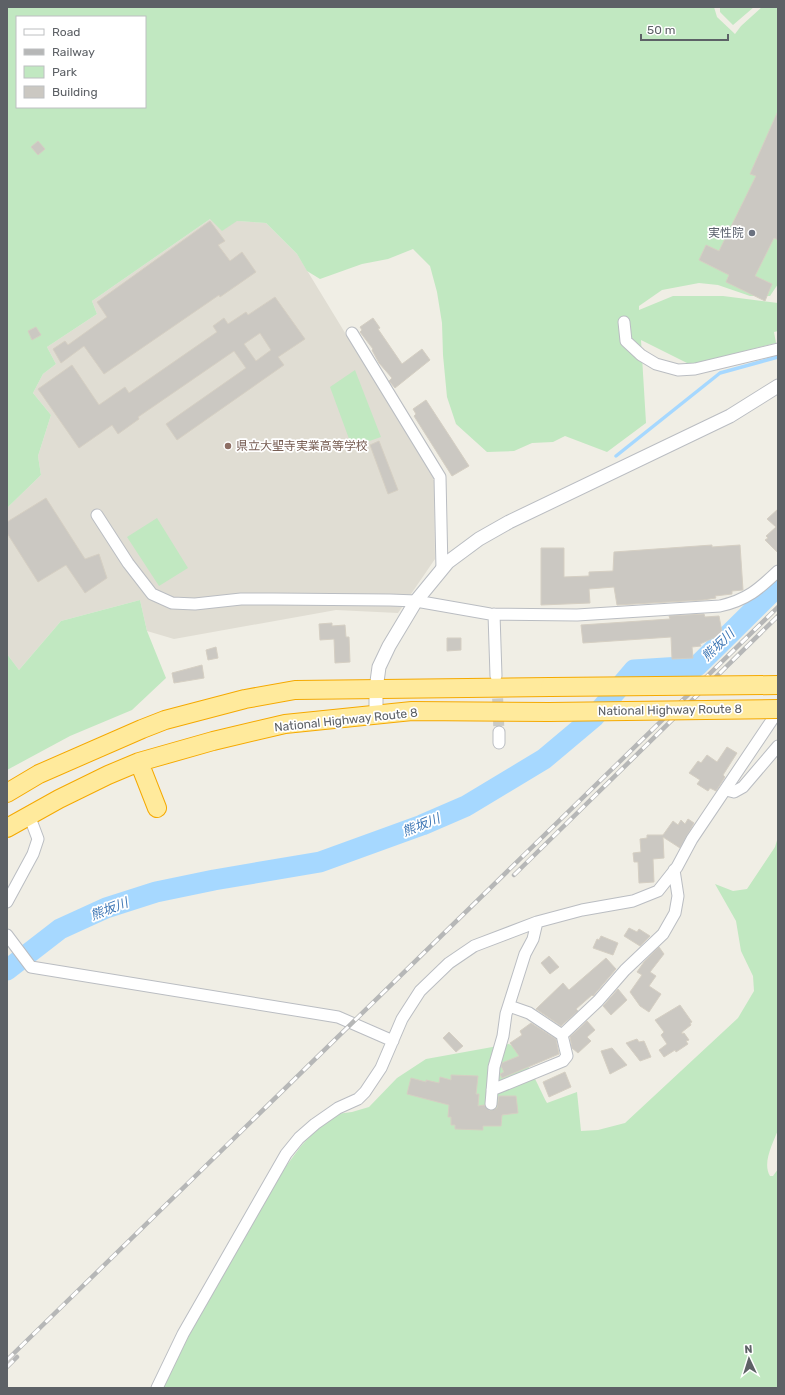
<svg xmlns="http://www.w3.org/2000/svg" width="785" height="1395" font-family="Rubik,'Noto Sans JP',sans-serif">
	<rect width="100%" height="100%" fill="#f0eee5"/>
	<!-- education -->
	<path fill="#e0ddd3" d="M 210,219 L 266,223 L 297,254 L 434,479 L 435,559 L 398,613 L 336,610 L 174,639 L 147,631 L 140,600 L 61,621 L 19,670 L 7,654 L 7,508 L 41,475 L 38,456 L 51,415 L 33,393 L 43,374 L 56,364 L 47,347 L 97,314 L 92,301 Z"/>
	<!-- green -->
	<path fill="#c1e8c1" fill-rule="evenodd" d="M 7,7 L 714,7 L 717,17 L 735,34 L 741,26 L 762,7 L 778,7 L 778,284 L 770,296 L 750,296 L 718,285 L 699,283 L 662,290 L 639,306 L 639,310 L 673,296 L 723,296 L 778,303 L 778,331 L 774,332 L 776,343 L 691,365 L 641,340 L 646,423 L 607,452 L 565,436 L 553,442 L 532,443 L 514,451 L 487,452 L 456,424 L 447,397 L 443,355 L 442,323 L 437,292 L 430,266 L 413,249 L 388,259 L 362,264 L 320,279 L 307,271 L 297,254 L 266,223 L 237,221 L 222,231 L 210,219 L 92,301 L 97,314 L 47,347 L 56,364 L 43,374 L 33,393 L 51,415 L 38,456 L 41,475 L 7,508 ZM 17,17 L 145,17 L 145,107 L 17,107 Z
		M 720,7 L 754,7 L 733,25 L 720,12 Z
		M 355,370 L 381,437 L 352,447 L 330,387 Z
		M 157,518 L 188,568 L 159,586 L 127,537 Z
		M 140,600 L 147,631 L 166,678 L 132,710 L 70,736 L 7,770 L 7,654 L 19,670 L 61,621 Z
		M 778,837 L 778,1130 C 773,1143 762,1163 770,1176 L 773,1176 L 778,1169 L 778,1388 L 163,1388 L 187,1339 L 281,1173 L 301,1146 L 319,1127 L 337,1114 L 352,1112 L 369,1107 L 397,1078 L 426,1059 L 509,1044 C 524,1051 539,1088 547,1103 L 577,1092 L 581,1131 L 598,1130 L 625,1123 L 738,1018 L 754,991 L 753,976 L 741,951 L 736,921 L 715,884 L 733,891 L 747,889 L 775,847 Z"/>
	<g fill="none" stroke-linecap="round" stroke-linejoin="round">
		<!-- stream -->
		<path stroke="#a6d8ff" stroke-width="3.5" d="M 616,456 L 720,373 L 778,357"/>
		<!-- river -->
		<path stroke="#a6d8ff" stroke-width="21" d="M 7,970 L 60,929 L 106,908 L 156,892 L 214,880 L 320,862 L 422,825 L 466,806 L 544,759 L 594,717 L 634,670 L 697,666 L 778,586"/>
	</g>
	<!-- building -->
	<path fill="#cbc8c2" stroke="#d5cfc3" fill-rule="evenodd" d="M 778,111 L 778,240 L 774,238 L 755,276 L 772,284 L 765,301 L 726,282 L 729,275 L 699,260 L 706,245 L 719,251 L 756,176 L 750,174 Z
		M 38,141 L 45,149 L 38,155 L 31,147 Z
		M 210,221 L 225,241 L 218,245 L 230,261 L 242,252 L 256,272 L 220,297 L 219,295 L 104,374 L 84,346 L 61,363 L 53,349 L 65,341 L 68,345 L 107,317 L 97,302 Z
		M 275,297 L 305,339 L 278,357 L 284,365 L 177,440 L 166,424 L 246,368 L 234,351 L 138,417 L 139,419 L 118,434 L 112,425 L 79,448 L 38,389 L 72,365 L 99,405 L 125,387 L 129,393 L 217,332 L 213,326 L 224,318 L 228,324 L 246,312 L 248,315 ZM 260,333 L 271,350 L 256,361 L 244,344 Z
		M 373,318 L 380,328 L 378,329 L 402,364 L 422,349 L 430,360 L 395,388 L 389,381 L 392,378 L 379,363 L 372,350 L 373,349 L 360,332 L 362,330 L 360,327 Z
		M 36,327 L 41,335 L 32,340 L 28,331 Z
		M 426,400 L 469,466 L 452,476 L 414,416 L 416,414 L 413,409 Z
		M 379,441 L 398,490 L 388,494 L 370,445 Z
		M 46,498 L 85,559 L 99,554 L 107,578 L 85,593 L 66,565 L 38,582 L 7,533 L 7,522 Z
		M 778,509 L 778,553 L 765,540 L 768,538 L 766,536 L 776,527 L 767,519 Z
		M 712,545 L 712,547 L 740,545 L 743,590 L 732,591 L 732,594 L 715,596 L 716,598 L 703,600 L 617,605 L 614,587 L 589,589 L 590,603 L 541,605 L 541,548 L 564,548 L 564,577 L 589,576 L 589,572 L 613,571 L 614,552 Z
		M 704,614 L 705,617 L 719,616 L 722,632 L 720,633 L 720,635 L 700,644 L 701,646 L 692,647 L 693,658 L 672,659 L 671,637 L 583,643 L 581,625 L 670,619 L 669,616 Z
		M 332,623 L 332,626 L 345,625 L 346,637 L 349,637 L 350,662 L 335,663 L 334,639 L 320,640 L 319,624 Z
		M 447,638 L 461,638 L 461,650 L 447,651 Z
		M 216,647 L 218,658 L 208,660 L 206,650 Z
		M 202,665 L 204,678 L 174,683 L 172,673 Z
		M 727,747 L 737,753 L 723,775 L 725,777 L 716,791 L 710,788 L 708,791 L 697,784 L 700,780 L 689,773 L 698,761 L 701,763 L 707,755 L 717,762 Z
		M 688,819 L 694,823 L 680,848 L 663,837 L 664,858 L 653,859 L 654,882 L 639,883 L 638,862 L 634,862 L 633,853 L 641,852 L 640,839 L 647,838 L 647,835 L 663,835 L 673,821 L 678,825 L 681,820 L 685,824 Z
		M 629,928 L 637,932 L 639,929 L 650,936 L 640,946 L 624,936 Z
		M 601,936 L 618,943 L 613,955 L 593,948 L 597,939 L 599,940 Z
		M 659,947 L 664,954 L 650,972 L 656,976 L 649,986 L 661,994 L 649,1012 L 640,1006 L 630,992 L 642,975 L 637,972 L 644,962 Z
		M 549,956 L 559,967 L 550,974 L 541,963 Z
		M 606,958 L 616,969 L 593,996 L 592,995 L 576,1009 L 578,1011 L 561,1026 L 536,1009 L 563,983 L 569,990 Z
		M 618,989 L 627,1000 L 611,1015 L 603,1006 Z
		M 680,1005 L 692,1022 L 690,1023 L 691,1025 L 682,1032 L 682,1034 L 684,1033 L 689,1040 L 686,1041 L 688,1044 L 676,1052 L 675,1050 L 664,1057 L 659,1050 L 667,1044 L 661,1035 L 664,1032 L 655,1020 Z
		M 587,1021 L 595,1030 L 587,1037 L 591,1041 L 578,1053 L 572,1048 L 570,1037 Z
		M 531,1023 L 556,1039 L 559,1054 L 502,1078 L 500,1074 L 504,1072 L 501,1066 L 502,1063 L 519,1056 L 510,1043 L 522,1035 L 520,1031 Z
		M 449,1032 L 463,1046 L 456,1052 L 443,1038 Z
		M 637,1039 L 639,1042 L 644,1041 L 651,1057 L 640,1061 L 626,1043 Z
		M 612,1048 L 627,1065 L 610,1074 L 601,1051 Z
		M 565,1072 L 571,1087 L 549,1097 L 543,1082 Z
		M 451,1075 L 478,1076 L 476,1094 L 479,1094 L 478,1106 L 484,1105 L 490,1111 L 497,1108 L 499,1096 L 516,1096 L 518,1113 L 502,1115 L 501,1126 L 483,1126 L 483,1130 L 455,1129 L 455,1125 L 451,1125 L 451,1117 L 448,1117 L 449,1105 L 407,1094 L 411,1078 L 426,1082 L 426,1080 L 439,1083 L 440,1077 L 451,1080 Z"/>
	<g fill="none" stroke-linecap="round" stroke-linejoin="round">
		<!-- minor-tunnel -->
		<path stroke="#cbcbc5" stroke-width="11" stroke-dasharray="11 5.5" stroke-linecap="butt" d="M 497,682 L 499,732"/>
		<defs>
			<path id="minor" d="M 624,322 L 626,341 L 641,355 L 656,364 L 678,370 L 695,369 L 778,349
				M 352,333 L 440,477 L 442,569
				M 97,515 L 128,563 L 152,594 L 172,603 L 195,604 L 241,599 L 273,599 L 390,600 L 416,601 L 490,614 L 577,615 L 720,606 C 747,600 759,589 778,571
				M 494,614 L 496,676
				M 499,732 L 499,743
				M 726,790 L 734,792 L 743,787 L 778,746
				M 7,902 L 33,854 L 38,839 L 29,815
				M 7,935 L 31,967 L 338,1017 L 393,1041
				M 562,1035 L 598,1001 L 625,970 L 663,934 L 675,913 L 678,896 L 674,870
				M 492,1090 L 563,1061 L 567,1056 L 562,1035 L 529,1013 L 509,1006
				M 491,1104 L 494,1067 L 503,1036 L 506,1014 L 525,954 L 533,939 L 537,922
				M 157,1388 L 183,1334 L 286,1154 L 299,1138 L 315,1124 L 338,1108 L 358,1099 L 365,1092 L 381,1068 L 402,1019 L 420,991 L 449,963 L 474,946 L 537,922 L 582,910 L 633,901 L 658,891 L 677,867 L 692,839 L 778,711"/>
			<path id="tertiary" d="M 376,714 L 376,689 L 379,667 L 389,646 L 416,601 L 448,562 L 479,539 L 509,522 L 730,416 L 778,386"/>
			<path id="trunk" d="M 139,762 L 157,808
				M 7,793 L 39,774 L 142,729 L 165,720 L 245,699 L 295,690 L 550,687
				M 7,828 L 59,799 L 108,775 L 139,762 L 213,741 L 285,724 L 412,711 L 549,712"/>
		</defs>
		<!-- minor casing -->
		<use href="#minor" stroke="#babdc2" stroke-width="13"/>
		<!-- tertiary casing -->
		<use href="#tertiary" stroke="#babdc2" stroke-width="15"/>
		<!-- trunk casing -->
		<use href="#trunk" stroke="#f5a900" stroke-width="20"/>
		<!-- minor -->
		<use href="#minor" stroke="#fff" stroke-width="11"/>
		<!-- tertiary -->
		<use href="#tertiary" stroke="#fff" stroke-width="13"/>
		<!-- trunk -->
		<use href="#trunk" stroke="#ffea9c" stroke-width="18"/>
		<defs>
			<path id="rail" d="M 514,875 L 778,616
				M 7,1360 L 778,607
				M 7,1367 L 17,1357"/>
		</defs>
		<!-- rail casing -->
		<use href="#rail" stroke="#b6b7b7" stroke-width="4.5"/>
		<!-- rail -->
		<use href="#rail" stroke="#fff" stroke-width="3" stroke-dasharray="9" stroke-linecap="butt"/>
		<defs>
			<path id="trunk-bridge" d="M 550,687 L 778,685
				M 549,712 L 778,709"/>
		</defs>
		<!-- trunk-bridge casing -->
		<use href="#trunk-bridge" stroke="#f5a900" stroke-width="20" stroke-linecap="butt"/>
		<!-- trunk-bridge -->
		<use href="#trunk-bridge" stroke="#ffea9c" stroke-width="18"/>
	</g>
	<!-- markers -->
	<circle fill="#6b7280" stroke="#fff" stroke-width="1.5" cx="752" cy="233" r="4"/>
	<circle fill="#8d6e63" stroke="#fff" stroke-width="1.5" cx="228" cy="446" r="4"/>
	<g text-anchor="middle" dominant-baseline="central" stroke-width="3.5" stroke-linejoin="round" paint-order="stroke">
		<!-- worship labels -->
		<g font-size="12" fill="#5b616d" stroke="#fff" text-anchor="end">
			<text x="744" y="233">実性院</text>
		</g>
		<!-- education labels -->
		<g font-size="12" fill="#785e54" stroke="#fff" text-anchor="start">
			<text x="236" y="446">県立大聖寺実業高等学校</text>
		</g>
		<!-- street labels -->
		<g font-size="12" fill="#5d6166" stroke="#fff">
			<text transform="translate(670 710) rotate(-1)">National Highway Route 8</text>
			<text transform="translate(346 720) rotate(-6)">National Highway Route 8</text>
		</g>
		<!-- water labels -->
		<g font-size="13" font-style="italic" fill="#3f78b6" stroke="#fff">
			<text transform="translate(718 645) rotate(-44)">熊坂川</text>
			<text transform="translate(421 825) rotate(-22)">熊坂川</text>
			<text transform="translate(109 909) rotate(-21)">熊坂川</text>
		</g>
	</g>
	<!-- border -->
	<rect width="785" height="1395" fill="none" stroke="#5d6166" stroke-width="16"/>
	<!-- legend -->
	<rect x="16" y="16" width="130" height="92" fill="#ffffff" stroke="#bec0c2"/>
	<rect x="24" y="29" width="20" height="6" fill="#ffffff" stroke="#bec0c2"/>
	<text x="52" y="36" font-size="12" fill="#5d6166">Road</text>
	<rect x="24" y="49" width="20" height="6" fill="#b6b7b7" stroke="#bec0c2"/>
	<text x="52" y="56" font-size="12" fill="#5d6166">Railway</text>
	<rect x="24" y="66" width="20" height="12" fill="#c1e8c1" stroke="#bec0c2"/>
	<text x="52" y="76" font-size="12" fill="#5d6166">Park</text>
	<rect x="24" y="86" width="20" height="12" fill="#cbc8c2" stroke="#bec0c2"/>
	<text x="52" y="96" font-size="12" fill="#5d6166">Building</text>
	<!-- north arrow -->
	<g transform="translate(749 1359) rotate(356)" stroke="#ffffff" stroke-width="3" paint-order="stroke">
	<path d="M0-3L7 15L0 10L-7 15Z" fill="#5d6166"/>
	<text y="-6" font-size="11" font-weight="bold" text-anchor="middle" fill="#5d6166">N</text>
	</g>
	<!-- scale -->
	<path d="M641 34v6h87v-6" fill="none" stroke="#5d6166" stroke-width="2"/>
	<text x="647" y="34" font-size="12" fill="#5d6166" stroke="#ffffff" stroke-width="3" paint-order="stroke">50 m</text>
</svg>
